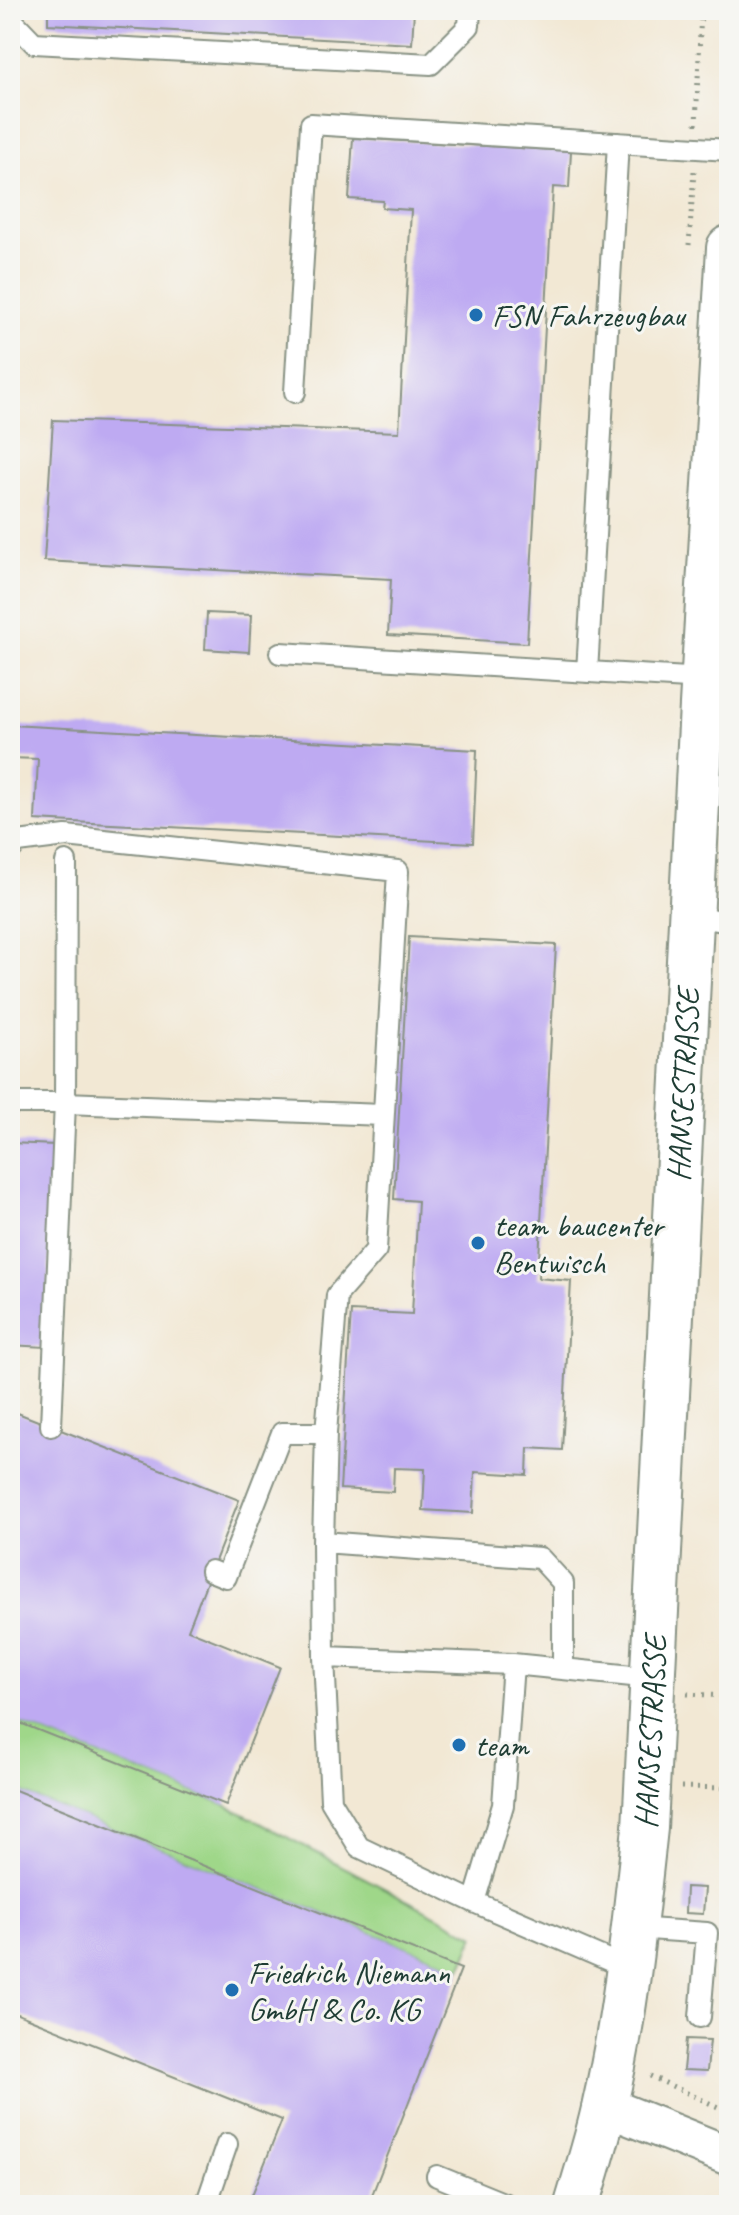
<svg xmlns="http://www.w3.org/2000/svg" width="739" height="2215" font-family="Caveat,sans-serif">
	<rect width="100%" height="100%" fill="#f6f6f2"/>
	<filter id="ink" filterUnits="userSpaceOnUse"><feTurbulence type="fractalNoise" baseFrequency=".0125" numOctaves="2"/><feDisplacementMap in="SourceGraphic" scale="16" xChannelSelector="R" yChannelSelector="G"/><feConvolveMatrix kernelMatrix="1 2 1 2 8 2 1 2 1" color-interpolation-filters="sRGB"/></filter>
	<filter id="wash" filterUnits="userSpaceOnUse"><feTurbulence type="fractalNoise" baseFrequency=".006" numOctaves="4" result="noise"/><feDisplacementMap in="SourceGraphic" scale="32" xChannelSelector="R" yChannelSelector="G"/><feGaussianBlur stdDeviation="1.8" result="paint"/><feColorMatrix in="noise" values="0 0 0 0 0 0 0 0 0 0 0 0 0 0 0 0 0 1.4 0 .05"/><feComposite in="paint" operator="in"/></filter>
	<g filter="url(#wash)">
		<rect width="100%" height="100%" fill="#f2e8d4"/>
		<!-- green -->
		<path fill="#9fd789" stroke="#5f8a5e" stroke-width="2" d="M 10,1719 L 226,1805 L 475,1936 L 461,1969 L 10,1788 Z"/>
		<g id="blocks">
			<!-- building -->
			<path fill="#beaaf2" d="M 48,10 L 414,10 L 412,44 L 48,24 Z
				M 353,138 L 571,151 L 569,188 L 553,187 L 527,643 L 388,635 L 391,579 L 44,561 L 53,420 L 399,432 L 411,210 L 382,208 L 383,201 L 349,199 Z
				M 207,613 L 251,615 L 249,652 L 205,649 Z
				M 10,725 L 477,750 L 473,843 L 35,820 L 38,759 L 10,758 Z
				M 409,937 L 556,945 L 538,1278 L 571,1281 L 562,1450 L 528,1448 L 527,1475 L 475,1472 L 473,1513 L 423,1510 L 425,1469 L 394,1468 L 393,1492 L 340,1489 L 351,1311 L 412,1314 L 418,1201 L 394,1199 Z
				M 10,1143 L 55,1145 L 45,1347 L 10,1345 Z
				M 10,1410 L 239,1500 L 188,1630 L 280,1667 L 226,1805 L 10,1719 Z
				M 10,1788 L 461,1969 L 368,2205 L 248,2205 L 282,2120 L 10,2011 Z
				M 686,1887 L 705,1888 L 703,1914 L 685,1913 Z
				M 686,2039 L 710,2040 L 707,2071 L 683,2070 Z"/>
		</g>
	</g>
	<g filter="url(#ink)">
		<use href="#blocks" fill-opacity="0" stroke="#889284" stroke-width="2"/>
		<g fill="none" stroke-linecap="round" stroke-linejoin="round">
			<defs>
				<path id="service" d="M 10,18 L 34,43 L 431,64 L 469,26 L 470,10
					M 295,392 L 311,124 L 729,150
					M 280,653 L 704,679
					M 587,672 L 618,143
					M 10,850 L 18,842 L 66,836 L 398,871 L 376,1250 L 337,1295 L 326,1433 L 323,1542 L 324,1657 L 331,1801 L 359,1847 L 474,1902 L 629,1969
					M 693,916 L 729,922
					M 10,1103 L 65,1103 L 383,1115
					M 51,1426 L 65,1103 L 66,862
					M 323,1542 L 540,1558 L 563,1583 L 563,1669
					M 211,1571 L 226,1577 L 282,1433 L 326,1433
					M 324,1657 L 513,1664 L 652,1678
					M 474,1902 L 503,1805 L 513,1664
					M 634,1928 L 707,1933 L 700,2017
					M 437,2176 L 508,2205
					M 206,2205 L 227,2144"/>
				<path id="minor" d="M 605,2106 L 729,2156"/>
				<g id="tertiary">
					<path id="s1" d="M 577,2205 C 587,2171 598,2138 605,2104 C 626,2013 635,1920 645,1828 L 702,705 L 729,248"/>
				</g>
			</defs>
			<!-- service casing -->
			<use href="#service" stroke="#889284" stroke-width="24"/>
			<!-- minor casing -->
			<use href="#minor" stroke="#889284" stroke-width="42"/>
			<!-- tertiary casing -->
			<use href="#tertiary" stroke="#889284" stroke-width="48"/>
			<!-- path -->
			<path stroke="#889284" stroke-width="5" stroke-dasharray="2 6" stroke-linecap="butt" d="M 696,125 L 701,10
				M 689,245 L 694,171
				M 687,1694 L 729,1696
				M 681,1787 L 729,1788
				M 650,2076 L 729,2112"/>
			<!-- service -->
			<use href="#service" stroke="#fff" stroke-width="20"/>
			<!-- minor -->
			<use href="#minor" stroke="#fff" stroke-width="38"/>
			<!-- tertiary -->
			<use href="#tertiary" stroke="#fff" stroke-width="44"/>
		</g>
	</g>
	<!-- markers -->
	<g fill="#1f6fb2" stroke="#f6f6f2" stroke-width="3">
		<circle cx="476" cy="315" r="8"/>
		<circle cx="478" cy="1243" r="8"/>
		<circle cx="459" cy="1745" r="8"/>
		<circle cx="232" cy="1990" r="8"/>
	</g>
	<g text-anchor="middle" dominant-baseline="central" stroke-width="6" stroke-linejoin="round" paint-order="stroke">
		<!-- poi labels -->
		<g font-size="32" fill="#1f3d34" stroke="#f6f6f2" text-anchor="start">
			<text x="492" y="315">FSN Fahrzeugbau</text>
			<text x="494" y="1225">team baucenter<tspan x="494" dy="37">Bentwisch</tspan></text>
			<text x="475" y="1745">team</text>
			<text x="248" y="1972">Friedrich Niemann<tspan x="248" dy="37">GmbH &amp; Co. KG</tspan></text>
		</g>
		<!-- street labels -->
		<g font-size="32" fill="#1f3d34" stroke="#f6f6f2">
			<text stroke="none"><textPath href="#s1" startOffset="1128">HANSESTRASSE</textPath></text>
			<text stroke="none"><textPath href="#s1" startOffset="480">HANSESTRASSE</textPath></text>
		</g>
	</g>
	<!-- margin -->
	<rect width="739" height="2215" fill="none" stroke="#f6f6f2" stroke-width="40"/>
</svg>
